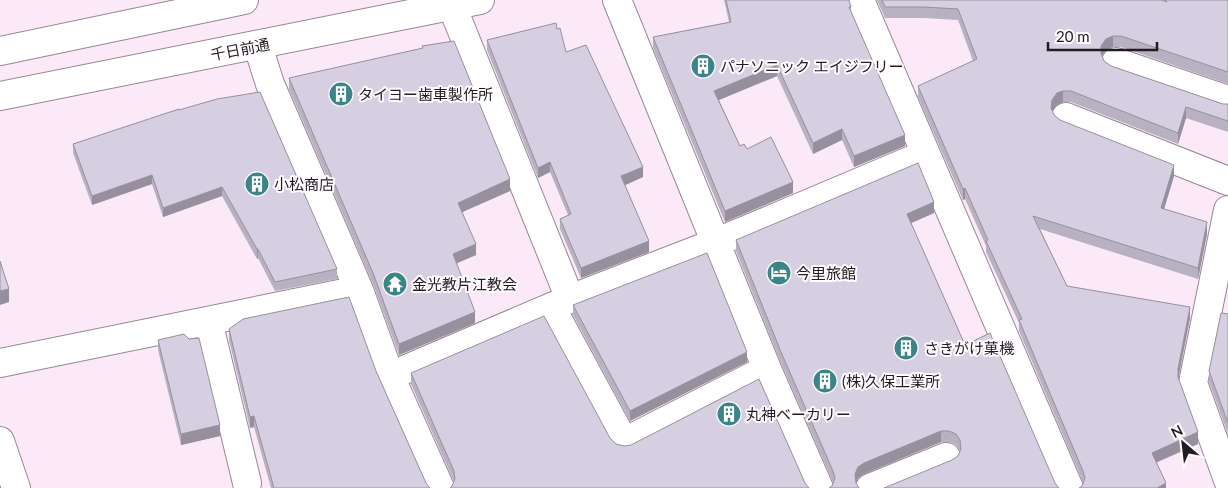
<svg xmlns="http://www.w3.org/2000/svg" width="1228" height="488" font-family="Lato,'Noto Sans JP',sans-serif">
	<rect width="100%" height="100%" fill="#fbe9f8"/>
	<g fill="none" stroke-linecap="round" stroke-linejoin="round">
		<defs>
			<path id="minor" d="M 617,0 L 767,369 L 819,488
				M 860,0 L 1069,488
				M 452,6 L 570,299
				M 258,46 L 270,84 L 359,290 L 390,376 L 440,488
				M 1116,62 L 1228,100
				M 1066,117 L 1228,181
				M 1228,210 L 1193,383 L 1228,480
				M 551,307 L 624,442 L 767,369
				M 208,321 L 247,483
				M 0,363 L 359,290
				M 390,376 L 570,299 L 715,243 L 926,154
				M 0,441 L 16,488
				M 870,488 L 946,457"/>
			<path id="highway" d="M 0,51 L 244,0
				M 0,96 L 480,0"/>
		</defs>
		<!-- minor casing -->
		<use href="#minor" stroke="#968794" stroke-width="30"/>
		<!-- highway casing -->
		<use href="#highway" stroke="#968794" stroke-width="30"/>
		<!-- minor -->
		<use href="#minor" stroke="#fff" stroke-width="28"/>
		<!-- highway -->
		<use href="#highway" stroke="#fff" stroke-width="28"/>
	</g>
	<!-- wall -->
	<path fill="#b8b1c2" d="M 724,0 L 849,0 L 851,7 L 851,11 L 905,146 L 854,167 L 842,140 L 813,154 L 777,76 L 719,100 L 740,146 L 747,149 L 793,193 L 725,222 L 653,48 L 653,37 L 729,22 Z
		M 877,0 L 1228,0 L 1228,84 L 1121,47 L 1113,47 L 1106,50 L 1102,56 L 1104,61 L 1111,66 L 1223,104 L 1228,104 L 1228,132 L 1186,118 L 1178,144 L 1071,102 L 1063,102 L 1057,105 L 1052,111 L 1054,115 L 1060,120 L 1174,176 L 1164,209 L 1207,234 L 1198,279 L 1040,229 L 1067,286 L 1190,318 L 1178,377 L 1198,444 L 1156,463 L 1166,488 L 1082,486 L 1083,482 L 1019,331 L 1019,323 L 986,252 L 986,246 L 965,199 L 963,200 L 918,97 L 918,86 L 973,61 L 958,20 L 924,18 L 885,18 Z
		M 557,29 L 566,52 L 643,177 L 625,185 L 649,252 L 581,278 L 560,229 L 560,219 L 568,215 L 550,172 L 538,178 L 487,50 L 487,40 Z
		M 289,78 L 510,191 L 462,212 L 476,255 L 456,263 L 475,323 L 399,355 L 373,284 L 289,89 Z
		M 179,110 L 337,269 L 337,279 L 275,291 L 258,258 L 257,259 L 222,196 L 163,217 L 152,184 L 92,205 L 73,153 L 73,144 Z
		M 934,213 L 911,223 L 965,345 L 1055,483 L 952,460 L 958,456 L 960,451 L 956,445 L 949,442 L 941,442 L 864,474 L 858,478 L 856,483 L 832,486 L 833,482 L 781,363 L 736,251 L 736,240 Z
		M 573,305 L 747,362 L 630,421 L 573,315 Z
		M 1228,314 L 1228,434 L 1209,382 L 1209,371 Z
		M 229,329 L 376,371 L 426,483 L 430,488 L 271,488 L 254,427 L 250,428 L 229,340 Z
		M 158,340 L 220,436 L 181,445 L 158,350 Z
		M 411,373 L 610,438 L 616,444 L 805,483 L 452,486 L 454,482 L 411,384 Z"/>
	<!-- shaded-wall -->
	<path fill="#96909e" d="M 1113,36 L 1113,47 L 1106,50 L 1101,57 L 1101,65 L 1101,46 L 1106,39 Z
		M 777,65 L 777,76 L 714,102 L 714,91 Z
		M 1063,91 L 1063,102 L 1057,105 L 1052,111 L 1051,108 L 1052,100 L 1057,93 Z
		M 1186,107 L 1186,118 L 1178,144 L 1178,133 Z
		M 842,129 L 842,140 L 813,154 L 813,143 Z
		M 905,135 L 905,146 L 854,167 L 854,156 Z
		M 550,162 L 550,172 L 538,178 L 538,168 Z
		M 1174,165 L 1174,176 L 1161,219 L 1161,208 Z
		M 643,167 L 643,177 L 621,187 L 621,176 Z
		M 152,175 L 152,184 L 92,205 L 92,196 Z
		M 510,179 L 510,191 L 458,214 L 458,203 Z
		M 793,182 L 793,193 L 725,222 L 725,211 Z
		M 222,187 L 222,196 L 163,217 L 163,208 Z
		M 965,188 L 965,199 L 963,200 L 963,189 Z
		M 934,202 L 934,213 L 907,225 L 907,214 Z
		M 1207,222 L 1207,234 L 1198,279 L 1198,268 Z
		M 649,241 L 649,252 L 581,278 L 581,268 Z
		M 476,244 L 476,255 L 453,265 L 453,254 Z
		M 257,249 L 258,249 L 258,258 L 257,259 Z
		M 9,289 L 9,302 L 0,305 L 0,291 Z
		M 1190,307 L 1190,318 L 1178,380 L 1178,369 Z
		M 475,312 L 475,323 L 399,355 L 399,344 Z
		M 747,352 L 747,362 L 630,421 L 630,411 Z
		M 254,416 L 254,427 L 250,428 L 250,417 Z
		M 220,425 L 220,436 L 181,445 L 181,434 Z
		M 941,431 L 941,442 L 864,474 L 858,478 L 855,485 L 855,474 L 858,467 L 864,463 Z
		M 1198,432 L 1198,444 L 1152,464 L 1152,453 Z
		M 1166,483 L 1166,488 L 1157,488 Z"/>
	<!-- building -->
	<path fill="#d6cee1" stroke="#96909e" d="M 726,0 L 849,0 L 851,7 L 849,7 L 905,135 L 854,156 L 842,129 L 813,143 L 777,65 L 714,91 L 740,146 L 744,144 L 747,149 L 771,137 L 793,182 L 725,211 L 653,37 L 731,22 Z
		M 882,0 L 1162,0 L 1167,2 L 1165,0 L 1228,0 L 1228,72 L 1121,36 L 1113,36 L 1106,39 L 1101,46 L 1101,53 L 1104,61 L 1111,66 L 1223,104 L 1228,104 L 1228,121 L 1186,107 L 1178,133 L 1071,91 L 1063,91 L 1057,93 L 1052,100 L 1051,108 L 1054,115 L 1060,120 L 1174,165 L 1161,208 L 1207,222 L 1198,268 L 1033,216 L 1067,286 L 1190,307 L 1178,369 L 1178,377 L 1198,432 L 1152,453 L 1166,483 L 1157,488 L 1079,488 L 1082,486 L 1085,478 L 1083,471 L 1019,320 L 1022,319 L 986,241 L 988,240 L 965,188 L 963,189 L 918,86 L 977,59 L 958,9 L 924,7 L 885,7 Z
		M 556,23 L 557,29 L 560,28 L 566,52 L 586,45 L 643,167 L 621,176 L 649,241 L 581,268 L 560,219 L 571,214 L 550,162 L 538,168 L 487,40 Z
		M 454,41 L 510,179 L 458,203 L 476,244 L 453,254 L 475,312 L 399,344 L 373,273 L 289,78 L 423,48 L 422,46 Z
		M 260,92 L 337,269 L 275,282 L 258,249 L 257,249 L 222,187 L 163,208 L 152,175 L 92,196 L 73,144 L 179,109 L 179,110 L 217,99 Z
		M 918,163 L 934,202 L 907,214 L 965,345 L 990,333 L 1055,483 L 1059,488 L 884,488 L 952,460 L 958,456 L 961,449 L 960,440 L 956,434 L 949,431 L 941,431 L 864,463 L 858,467 L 855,474 L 856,483 L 859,488 L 829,488 L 832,486 L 835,478 L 833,471 L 781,352 L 736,240 Z
		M 707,253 L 747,352 L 630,411 L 573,305 Z
		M 0,261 L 9,289 L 0,291 Z
		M 349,297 L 376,371 L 426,483 L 430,488 L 274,488 L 254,416 L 250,417 L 229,329 L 243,319 Z
		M 1221,313 L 1228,314 L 1228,423 L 1209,371 Z
		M 544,316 L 610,438 L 616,444 L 624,446 L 631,445 L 759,379 L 805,483 L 809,488 L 450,488 L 452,486 L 455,479 L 454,471 L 411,373 Z
		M 184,334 L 189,339 L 199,338 L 220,425 L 181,434 L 158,340 Z"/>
	<!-- icons -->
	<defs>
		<symbol id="building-disc" viewBox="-11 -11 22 22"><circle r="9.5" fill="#3b8487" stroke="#fffbfe"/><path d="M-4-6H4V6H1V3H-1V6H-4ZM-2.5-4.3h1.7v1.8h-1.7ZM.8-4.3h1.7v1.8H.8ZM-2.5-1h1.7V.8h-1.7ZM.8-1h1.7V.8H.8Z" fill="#fff"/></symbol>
		<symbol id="hotel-disc" viewBox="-11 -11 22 22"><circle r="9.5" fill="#3b8487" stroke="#fffbfe"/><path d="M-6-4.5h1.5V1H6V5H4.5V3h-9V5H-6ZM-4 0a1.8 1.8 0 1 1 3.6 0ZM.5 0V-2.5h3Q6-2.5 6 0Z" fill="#fff"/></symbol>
		<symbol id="temple-disc" viewBox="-11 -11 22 22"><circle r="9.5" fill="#3b8487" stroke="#fffbfe"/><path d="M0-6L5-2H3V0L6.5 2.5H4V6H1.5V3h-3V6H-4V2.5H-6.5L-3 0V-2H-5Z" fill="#fff"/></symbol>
	</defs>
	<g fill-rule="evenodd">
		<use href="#building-disc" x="689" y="52" width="28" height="28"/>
		<use href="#building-disc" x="327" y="80" width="28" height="28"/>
		<use href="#building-disc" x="243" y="170" width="28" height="28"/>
		<use href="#hotel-disc" x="765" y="259" width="28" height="28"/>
		<use href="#temple-disc" x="381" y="270" width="28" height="28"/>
		<use href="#building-disc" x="892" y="334" width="28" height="28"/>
		<use href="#building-disc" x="811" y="367" width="28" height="28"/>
		<use href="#building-disc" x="715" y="400" width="28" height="28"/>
	</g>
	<g text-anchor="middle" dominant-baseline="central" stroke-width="4" stroke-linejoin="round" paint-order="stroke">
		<!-- street labels -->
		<g font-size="15" fill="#221c22" stroke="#fffbfe">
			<text transform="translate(240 49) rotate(-11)">千日前通</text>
		</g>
		<!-- poi labels -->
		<g font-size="15" fill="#221c22" stroke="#fffbfe" text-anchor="start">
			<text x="720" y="66">パナソニック エイジフリー</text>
			<text x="358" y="94">タイヨー歯車製作所</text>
			<text x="274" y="184">小松商店</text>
			<text x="796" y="273">今里旅館</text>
			<text x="412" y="284">金光教片江教会</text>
			<text x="924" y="348">さきがけ菓機</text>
			<text x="842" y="381">(株)久保工業所</text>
			<text x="746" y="414">丸神ベーカリー</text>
		</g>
	</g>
	<!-- north arrow -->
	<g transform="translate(1183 443) rotate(332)" stroke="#fffbfe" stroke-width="4" paint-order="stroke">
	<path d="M0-4L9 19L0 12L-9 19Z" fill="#221c22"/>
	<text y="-8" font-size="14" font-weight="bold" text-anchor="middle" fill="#221c22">N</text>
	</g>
	<!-- scale -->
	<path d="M1048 42v8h109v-8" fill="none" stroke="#221c22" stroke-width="2.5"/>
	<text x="1056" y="42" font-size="15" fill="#221c22" stroke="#fffbfe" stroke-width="4" paint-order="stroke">20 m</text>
</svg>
